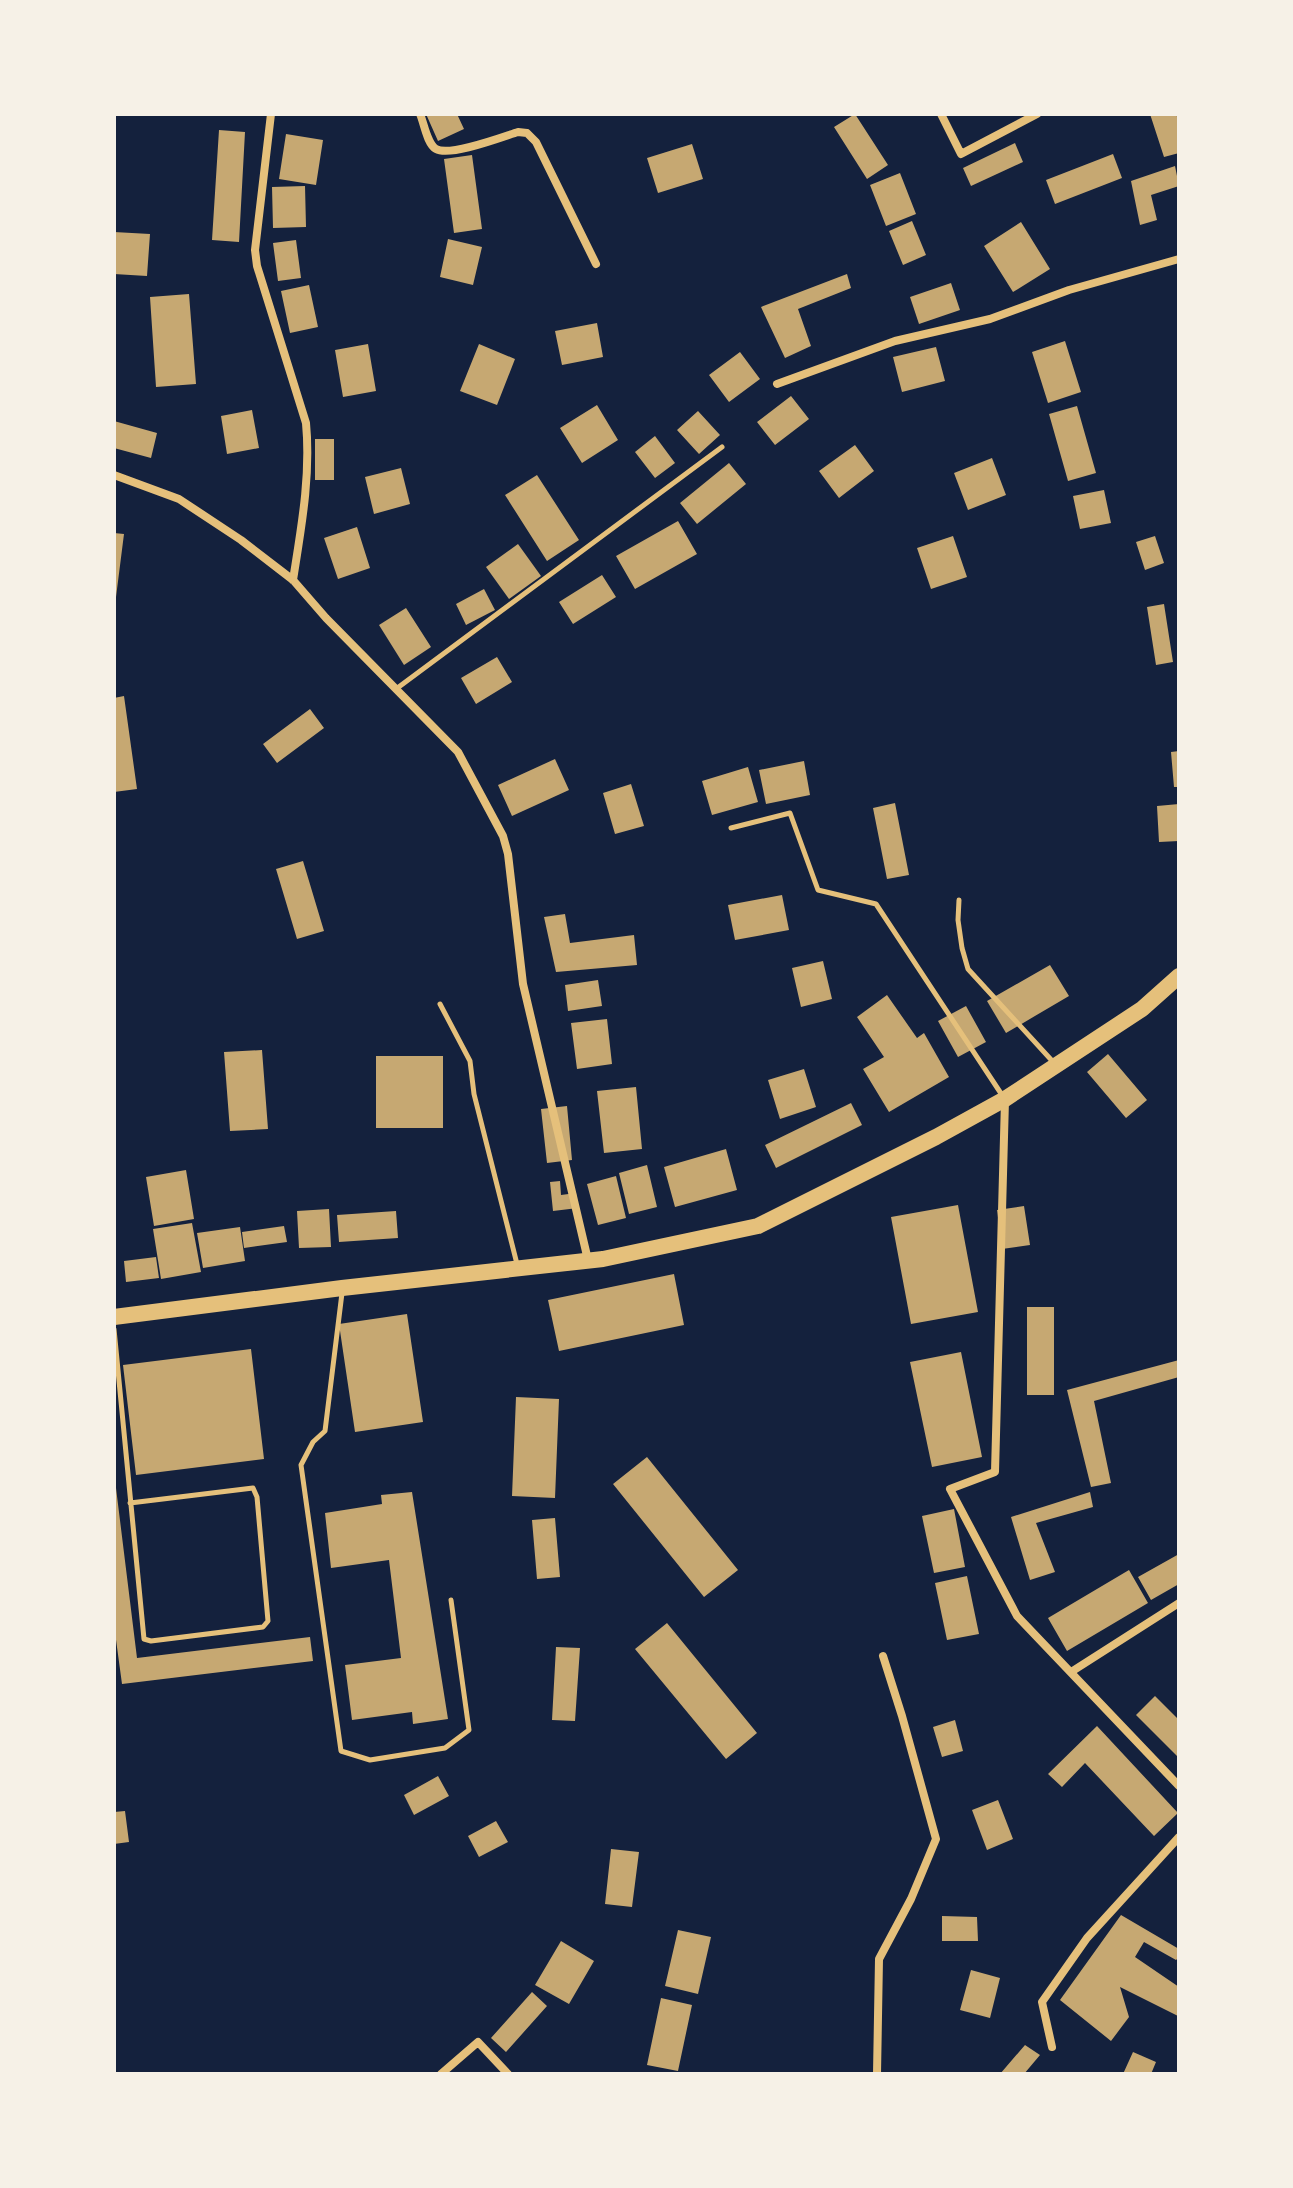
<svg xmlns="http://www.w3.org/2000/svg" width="1293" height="2188" font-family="Commissioner,sans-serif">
	<rect width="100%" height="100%" fill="#14213d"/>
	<!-- building -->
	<path fill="#c6a872" d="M 426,114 L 457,114 L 464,129 L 438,141 Z
		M 855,114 L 888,165 L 867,179 L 834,127 Z
		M 1150,114 L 1176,114 L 1179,122 L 1179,153 L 1164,157 Z
		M 219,130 L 245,132 L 239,242 L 212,240 Z
		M 286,134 L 323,140 L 316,185 L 279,179 Z
		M 1015,143 L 1023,162 L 971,186 L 963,168 Z
		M 692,144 L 703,179 L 658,193 L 647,158 Z
		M 1113,154 L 1122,178 L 1055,204 L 1046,180 Z
		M 472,155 L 482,229 L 454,233 L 444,159 Z
		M 1175,166 L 1179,186 L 1151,195 L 1157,220 L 1140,225 L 1131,181 Z
		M 900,173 L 916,214 L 886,226 L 870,185 Z
		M 305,186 L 306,227 L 273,228 L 272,187 Z
		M 912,221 L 926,255 L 903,265 L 889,231 Z
		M 1021,222 L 1050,269 L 1013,292 L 984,246 Z
		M 114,232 L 150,234 L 147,276 L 114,274 Z
		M 448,239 L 482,247 L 473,285 L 440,277 Z
		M 296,240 L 301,278 L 278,281 L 273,243 Z
		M 847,274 L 851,288 L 798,309 L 811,346 L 785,358 L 761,307 Z
		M 951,283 L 960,310 L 919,324 L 910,297 Z
		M 309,285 L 318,327 L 290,333 L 281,291 Z
		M 189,294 L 196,384 L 156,387 L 150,297 Z
		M 597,323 L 603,357 L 562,365 L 555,331 Z
		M 1065,341 L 1081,392 L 1048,403 L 1032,352 Z
		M 368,344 L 376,391 L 343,397 L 335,350 Z
		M 479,344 L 515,359 L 497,405 L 460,391 Z
		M 936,347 L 945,381 L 902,392 L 893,357 Z
		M 740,352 L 760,379 L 729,402 L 709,375 Z
		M 791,396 L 809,419 L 775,445 L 757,422 Z
		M 597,405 L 618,440 L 582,463 L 560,428 Z
		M 1077,406 L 1096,473 L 1068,481 L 1049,414 Z
		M 252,410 L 259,448 L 227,454 L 221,416 Z
		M 698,411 L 720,435 L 699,454 L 677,430 Z
		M 114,421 L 157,433 L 151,458 L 114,448 Z
		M 655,436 L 675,463 L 655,478 L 635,452 Z
		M 315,439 L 334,439 L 334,480 L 315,480 Z
		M 855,445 L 874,471 L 839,498 L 819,471 Z
		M 992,458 L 1006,495 L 968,510 L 954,473 Z
		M 729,463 L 746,484 L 697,524 L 680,503 Z
		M 401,468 L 410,504 L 374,514 L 365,477 Z
		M 537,475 L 579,540 L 547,561 L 505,495 Z
		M 1104,490 L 1111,523 L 1080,529 L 1073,496 Z
		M 678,521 L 697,554 L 635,589 L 616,556 Z
		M 357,527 L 370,568 L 338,579 L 324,538 Z
		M 114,533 L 124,534 L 116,597 L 114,597 Z
		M 953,536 L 967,577 L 931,589 L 917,548 Z
		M 1155,536 L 1164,563 L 1145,570 L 1136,542 Z
		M 518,544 L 541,576 L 509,599 L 486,567 Z
		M 602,575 L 616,597 L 573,624 L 559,602 Z
		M 484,589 L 495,610 L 466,625 L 456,604 Z
		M 1164,604 L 1173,662 L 1156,665 L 1147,607 Z
		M 406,608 L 431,647 L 404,665 L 379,625 Z
		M 497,657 L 512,682 L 476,704 L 461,678 Z
		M 124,696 L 137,789 L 114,792 L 114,698 Z
		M 310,709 L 324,728 L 277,763 L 263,744 Z
		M 1179,751 L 1179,787 L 1174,787 L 1171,752 Z
		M 555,759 L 569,790 L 512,816 L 498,785 Z
		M 804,761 L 810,795 L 766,804 L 759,770 Z
		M 748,767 L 758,802 L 712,815 L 702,781 Z
		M 631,784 L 644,826 L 615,834 L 603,793 Z
		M 895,803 L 909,875 L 887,879 L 873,808 Z
		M 1179,804 L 1179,841 L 1159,842 L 1157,806 Z
		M 303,861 L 324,931 L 297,939 L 276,869 Z
		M 782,895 L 789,930 L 735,940 L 728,905 Z
		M 565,914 L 570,943 L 634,935 L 637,965 L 556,972 L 544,917 Z
		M 823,961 L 832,999 L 801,1007 L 792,968 Z
		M 1050,965 L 1069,996 L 1006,1033 L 987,1001 Z
		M 598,980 L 602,1006 L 568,1011 L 565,985 Z
		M 887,995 L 917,1038 L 924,1033 L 949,1077 L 889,1112 L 863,1069 L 884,1057 L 857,1017 Z
		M 966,1006 L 986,1042 L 958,1057 L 938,1021 Z
		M 607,1019 L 612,1064 L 577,1069 L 571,1023 Z
		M 262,1050 L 268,1129 L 230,1131 L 224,1052 Z
		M 1108,1054 L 1147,1100 L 1126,1118 L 1087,1072 Z
		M 376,1056 L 443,1056 L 443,1128 L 376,1128 Z
		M 804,1069 L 816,1107 L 780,1119 L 768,1080 Z
		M 636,1087 L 642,1149 L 604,1153 L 597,1091 Z
		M 851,1103 L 862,1125 L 776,1168 L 765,1145 Z
		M 567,1106 L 572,1160 L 547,1163 L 541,1109 Z
		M 726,1149 L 737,1190 L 675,1207 L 664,1167 Z
		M 647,1165 L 657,1207 L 629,1214 L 619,1173 Z
		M 186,1170 L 194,1219 L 154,1226 L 146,1177 Z
		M 616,1176 L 626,1218 L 598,1225 L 587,1184 Z
		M 560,1181 L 561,1195 L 576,1193 L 578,1208 L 553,1211 L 550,1182 Z
		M 958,1205 L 978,1312 L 911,1324 L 891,1217 Z
		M 1024,1206 L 1030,1245 L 1002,1249 L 997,1210 Z
		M 329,1209 L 331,1247 L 299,1248 L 297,1211 Z
		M 396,1211 L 398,1238 L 339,1242 L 337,1215 Z
		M 192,1223 L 201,1272 L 161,1279 L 153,1229 Z
		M 284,1226 L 287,1242 L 244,1248 L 242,1232 Z
		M 240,1227 L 245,1261 L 203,1268 L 197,1233 Z
		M 156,1257 L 159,1278 L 126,1282 L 124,1261 Z
		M 674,1274 L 684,1325 L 559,1351 L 548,1300 Z
		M 1027,1307 L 1054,1307 L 1054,1395 L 1027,1395 Z
		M 407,1314 L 423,1422 L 355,1432 L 339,1324 Z
		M 251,1349 L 264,1459 L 136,1475 L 123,1365 Z
		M 961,1352 L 982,1457 L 932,1467 L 910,1362 Z
		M 1179,1360 L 1179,1377 L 1094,1401 L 1111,1483 L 1091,1487 L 1067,1390 Z
		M 516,1397 L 559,1399 L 555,1498 L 512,1496 Z
		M 647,1457 L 738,1570 L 704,1597 L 613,1484 Z
		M 114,1488 L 116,1488 L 137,1658 L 310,1637 L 313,1661 L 122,1684 L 114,1625 Z
		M 412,1492 L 448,1719 L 413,1724 L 412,1712 L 352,1720 L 345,1665 L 401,1658 L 389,1560 L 331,1568 L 325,1513 L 382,1504 L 381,1495 Z
		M 1090,1492 L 1093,1507 L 1036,1523 L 1055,1572 L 1030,1580 L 1011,1517 Z
		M 954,1509 L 965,1567 L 934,1573 L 922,1516 Z
		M 555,1518 L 560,1577 L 537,1579 L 532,1520 Z
		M 1179,1554 L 1179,1584 L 1151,1600 L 1138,1577 Z
		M 1129,1570 L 1148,1603 L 1067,1651 L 1048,1618 Z
		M 967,1576 L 979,1634 L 947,1640 L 935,1583 Z
		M 667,1623 L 757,1733 L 726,1759 L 635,1649 Z
		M 556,1647 L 580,1648 L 575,1721 L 552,1720 Z
		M 1155,1696 L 1179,1720 L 1179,1758 L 1136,1715 Z
		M 955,1720 L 963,1751 L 942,1757 L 933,1727 Z
		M 1097,1726 L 1178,1813 L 1154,1836 L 1085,1763 L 1062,1787 L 1048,1774 Z
		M 438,1776 L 449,1796 L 414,1815 L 404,1795 Z
		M 998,1800 L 1013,1839 L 987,1850 L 972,1810 Z
		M 125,1811 L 129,1842 L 114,1844 L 114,1812 Z
		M 496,1821 L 508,1842 L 479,1857 L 468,1836 Z
		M 611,1849 L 639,1852 L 632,1907 L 605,1904 Z
		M 1121,1915 L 1179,1949 L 1179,1957 L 1176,1960 L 1144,1942 L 1135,1957 L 1179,1987 L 1179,2014 L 1178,2016 L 1120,1987 L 1129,2017 L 1111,2041 L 1060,2000 Z
		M 942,1916 L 977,1917 L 978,1941 L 942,1941 Z
		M 678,1930 L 711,1937 L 698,1994 L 665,1986 Z
		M 561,1941 L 594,1961 L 569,2004 L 535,1985 Z
		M 971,1970 L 1000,1978 L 990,2018 L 960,2010 Z
		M 532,1992 L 547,2006 L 506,2052 L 491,2038 Z
		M 661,1998 L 692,2005 L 678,2071 L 647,2065 Z
		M 1025,2045 L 1040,2055 L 1024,2074 L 1000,2074 Z
		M 1133,2052 L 1156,2062 L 1151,2074 L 1123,2074 Z"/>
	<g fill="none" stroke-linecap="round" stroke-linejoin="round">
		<!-- service -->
		<path stroke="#e5c07b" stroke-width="5" d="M 396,689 L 722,447
			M 731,828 L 790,813 L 818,890 L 876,904 L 1002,1095
			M 959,900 L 958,920 L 962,948 L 968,969 L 1055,1064
			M 440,1004 L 470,1061 L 474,1094 L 517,1264
			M 342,1293 L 325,1431 L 313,1442 L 301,1465 L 341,1751 L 370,1760 L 445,1748 L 469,1730 L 451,1600
			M 114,1329 L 144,1639 L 151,1641 L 263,1627 L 268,1621 L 257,1497 L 253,1488 L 130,1503"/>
		<!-- minor -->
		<path stroke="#e5c07b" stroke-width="8" d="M 271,114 L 255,250 L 257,266 L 306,423 C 311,476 301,529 293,580
			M 420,114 C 424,123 427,144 436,149 C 450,157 502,137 518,132 L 527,133 L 536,142 L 596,264
			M 941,114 L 961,154 L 1037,114
			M 777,384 L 895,341 L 990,319 L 1069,290 L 1179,259
			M 114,475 L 179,499 L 241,540 L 293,580 L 326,618 L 458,752 L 503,836 L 508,854 L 523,984 L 588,1260
			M 1005,1100 L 995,1472 L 950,1489 L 1017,1616 L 1179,1786
			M 1071,1672 L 1179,1603
			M 1052,2047 L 1042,2002 L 1087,1938 L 1179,1837
			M 441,2074 L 478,2042 L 508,2074
			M 877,2074 L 879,1959 L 911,1899 L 936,1839 L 902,1716 L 883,1656"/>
		<!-- secondary -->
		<path stroke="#e5c07b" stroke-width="16" d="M 114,1317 L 342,1288 L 603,1259 L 758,1226 L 936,1137 L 1005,1099 L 1142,1009 L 1179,976"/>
	</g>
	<!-- border -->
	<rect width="1293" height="2188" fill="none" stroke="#f6f1e7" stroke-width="232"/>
</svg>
